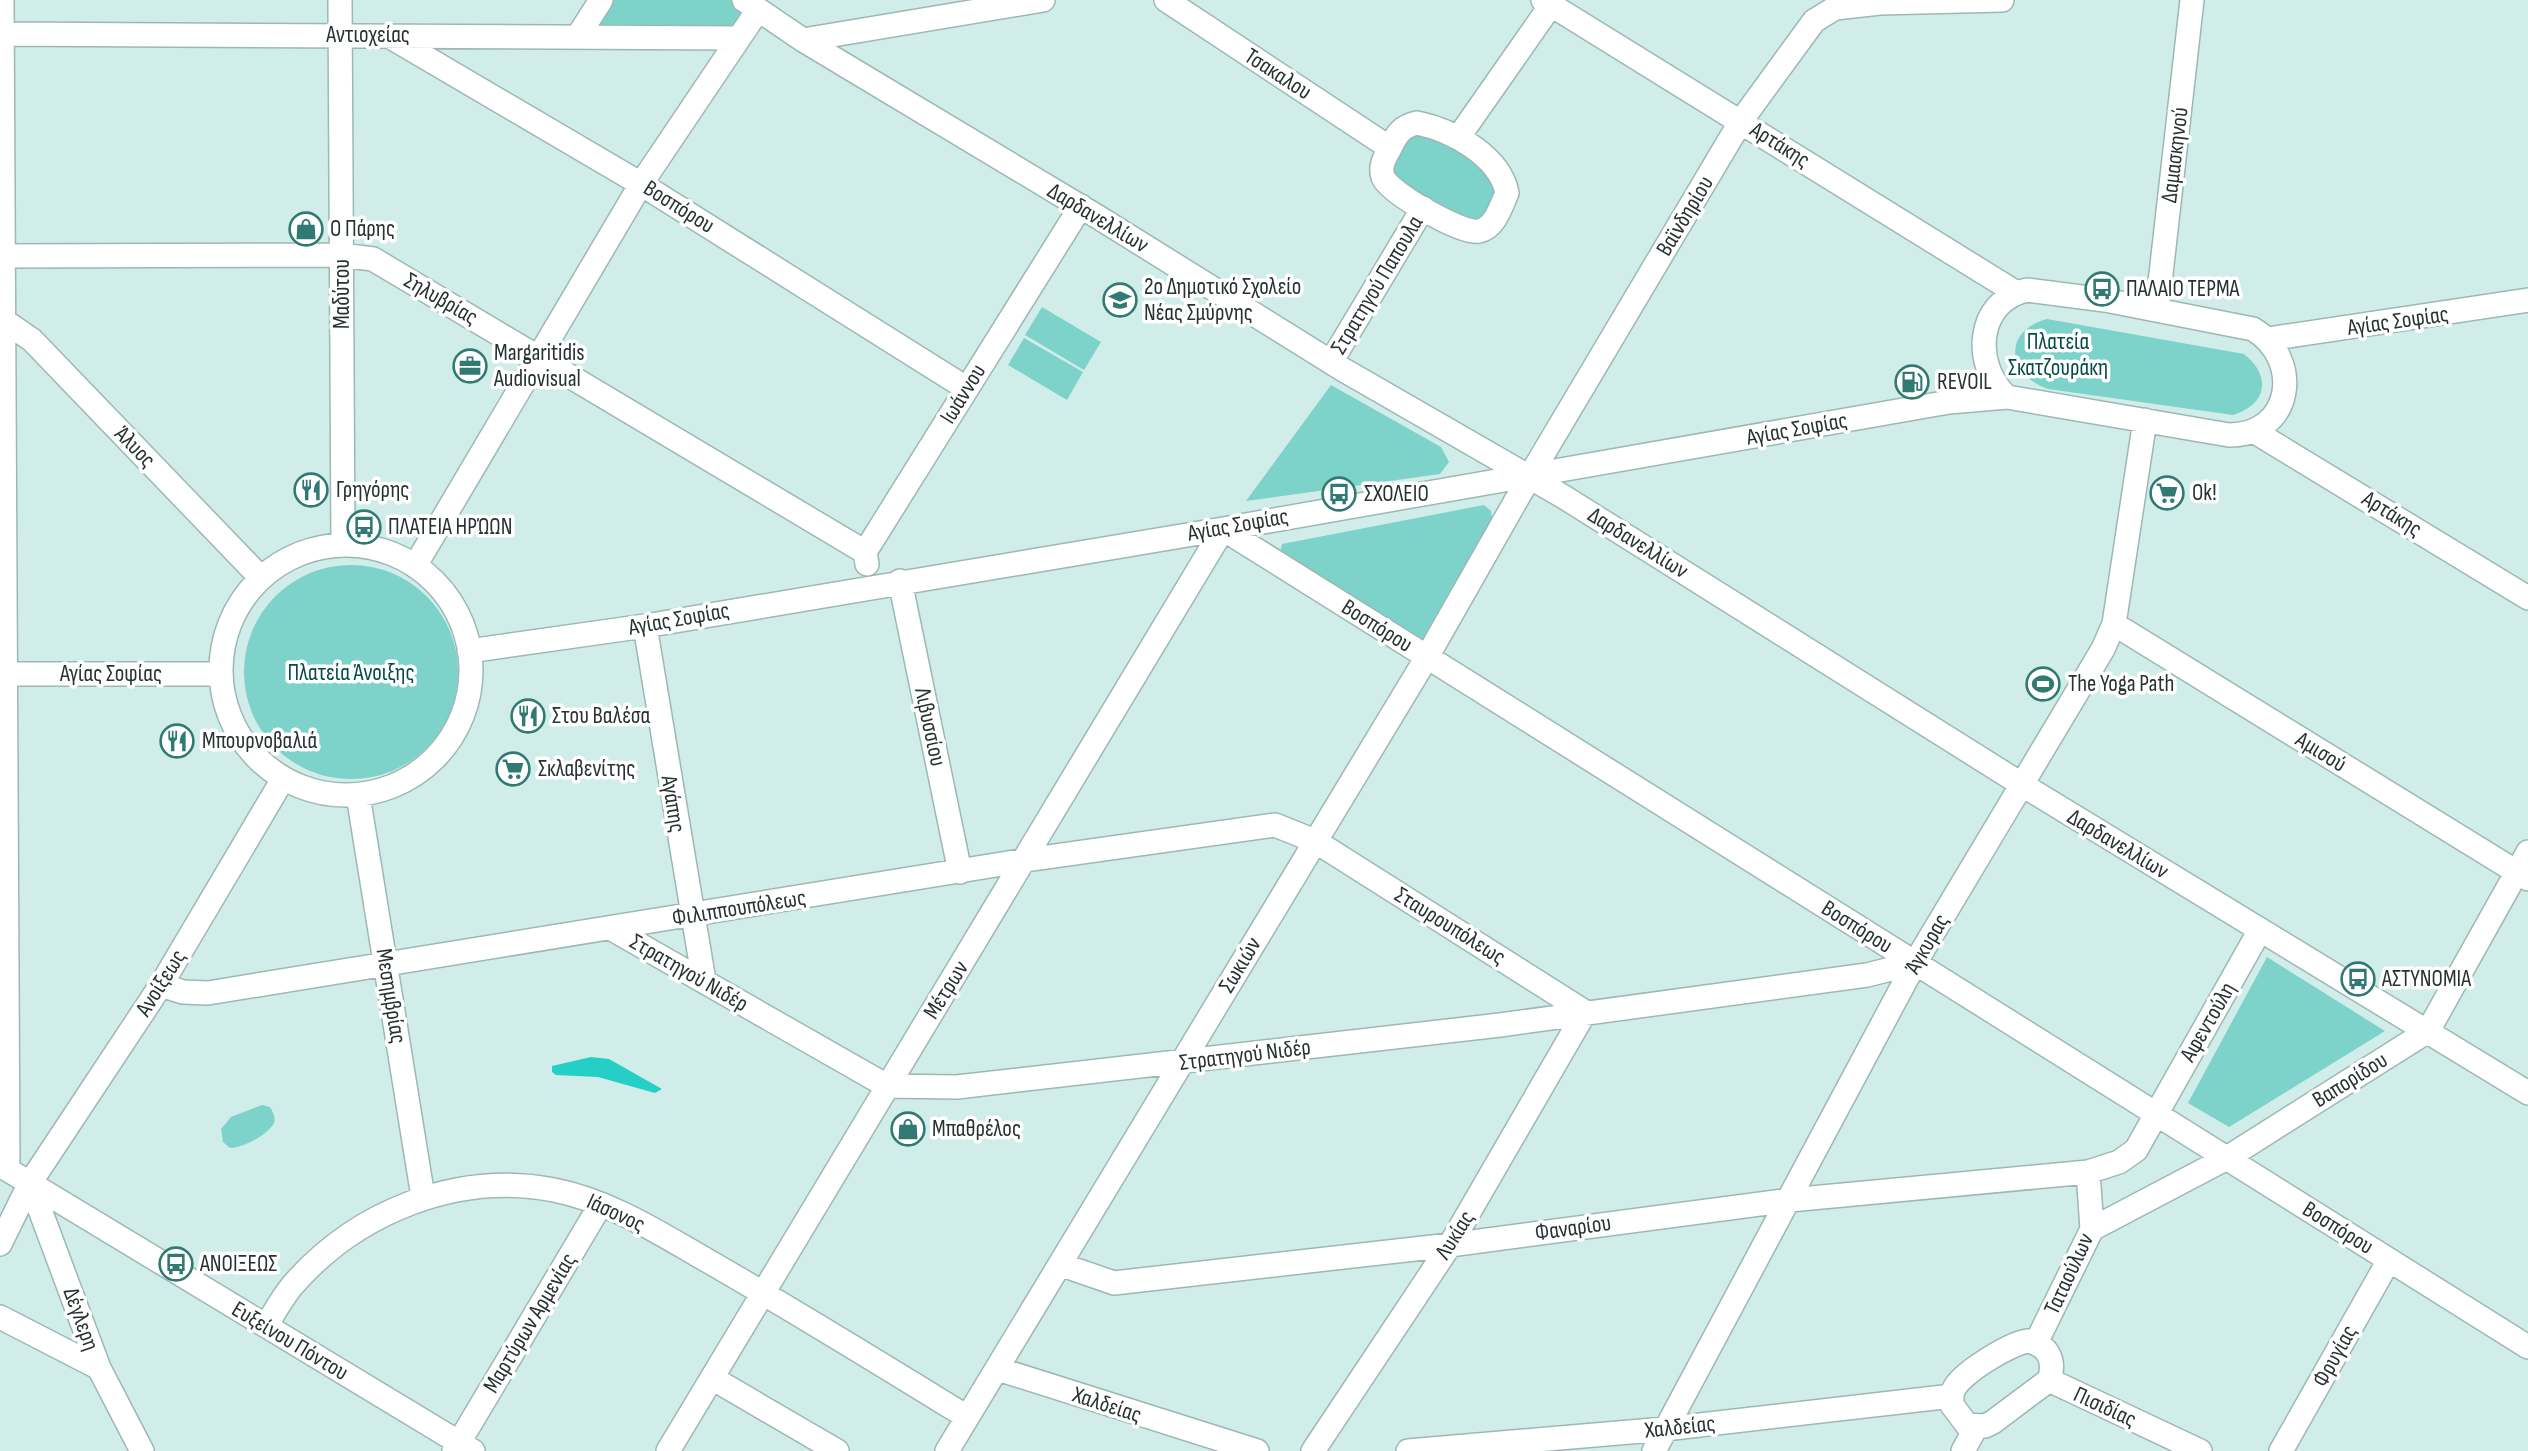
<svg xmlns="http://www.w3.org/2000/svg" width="2528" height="1451" font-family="'Sofia Sans Condensed',sans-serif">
	<rect width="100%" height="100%" fill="#d1edea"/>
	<!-- green -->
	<path fill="#7dd2ca" d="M 601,0 L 744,0 L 758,10 L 736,38 L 578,36 Z
		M 1417,123 L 1505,180 L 1480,231 L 1383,178 Z
		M 1042,307 L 1101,342 L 1084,370 L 1025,335 Z
		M 2047,319 L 2244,354 C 2272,376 2267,405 2233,415 L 2048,389 C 2007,375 2002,331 2047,319 Z
		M 1024,338 L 1083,372 L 1067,400 L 1008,365 Z
		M 1331,385 L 1441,447 L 1449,462 L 1440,474 L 1246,501 Z
		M 1484,505 L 1491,511 L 1494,531 L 1418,645 L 1280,553 L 1282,544 Z
		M244 672a107 107 0 1 1 214 0a107 107 0 1 1-214 0Z
		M 2267,957 L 2385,1031 L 2229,1127 L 2188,1103 Z
		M 262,1105 L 270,1107 C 273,1112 276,1118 274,1123 C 268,1135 242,1148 230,1148 L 223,1142 L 221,1129 L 231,1117 Z"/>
	<!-- forest -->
	<path fill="#25cfc5" d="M 591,1057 L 609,1059 L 662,1089 L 655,1093 L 598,1077 L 556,1075 L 552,1072 L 552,1066 Z"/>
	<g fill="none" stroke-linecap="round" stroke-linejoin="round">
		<defs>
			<path id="minor" d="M 2,0 L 8,1170
				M 340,0 L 343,545
				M 744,0 L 803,40 L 1098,217 L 1342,369 L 1564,497 L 2021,784 L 2528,1093
				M 1166,0 L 1390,148
				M 1543,0 L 2015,292
				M 0,34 L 736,38
				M 389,36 L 641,184 L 966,388
				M 578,36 L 601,0
				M 803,40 L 1043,0
				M 1417,123 C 1452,130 1500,156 1507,193 C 1501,206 1495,228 1479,231 C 1463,235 1388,192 1383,177 C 1379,165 1386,156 1391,146 C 1397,133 1403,126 1417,123 Z
				M 1458,138 L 1551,5
				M 0,256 L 341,255 L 373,259 L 865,552
				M 2027,290 L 2105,300 L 2253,329 C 2303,359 2293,435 2229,435 L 2007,397 C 1972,365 1976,301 2027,290 Z
				M 2157,309 L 2192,0
				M 3,320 L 32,340 L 261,578
				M 2268,339 L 2528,300
				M 1331,362 L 1423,208
				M 2255,432 L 2528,598
				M221 670a125 125 0 1 1 250 0a125 125 0 1 1-250 0Z
				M 867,564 L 865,552 L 1081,206
				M 415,566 L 641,184 L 758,10
				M 900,581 L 960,872
				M 2114,624 L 2528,879
				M 645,626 L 704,981
				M 469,651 L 645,626 L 1223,529 L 1949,402 L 2007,397
				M 0,674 L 221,674
				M 358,795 L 423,1197
				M 612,929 L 887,1086 L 957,1087 L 1500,1025 L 1867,975 L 1915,963
				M 161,985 L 183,992 L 208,993 L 1026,860 L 1275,825 L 1315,841 L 1585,1012 L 1450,1245 L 1313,1451
				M 0,1165 L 473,1451
				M 30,1183 L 99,1368 L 142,1451
				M 2092,1229 L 2227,1158 L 2428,1031 L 2528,852
				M 0,1244 L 30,1183 L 161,985 L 283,779
				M 1062,1265 L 1114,1283 L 1450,1245 L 1790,1200 L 2088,1172 L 2119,1162 L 2136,1150 L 2260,930
				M 0,1317 L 99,1368
				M 266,1326 C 274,1313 282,1298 292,1286 C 356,1212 457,1171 554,1190 C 610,1201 659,1233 708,1261 C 795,1311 881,1364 967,1417
				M 2028,1341 C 2048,1345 2056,1361 2049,1380 L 1993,1422 L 1985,1426 L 1967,1425 L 1952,1405 C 1952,1400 1951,1394 1954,1389 C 1961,1373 2011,1343 2028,1341 Z
				M 2036,1343 L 2092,1229 L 2088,1172
				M 998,1369 L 1257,1451
				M 712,1378 L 837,1451
				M 2049,1380 L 2200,1451
				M 454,1451 L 601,1204
				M 668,1451 L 1223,529 L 2528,1347
				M 947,1451 L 1427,657 L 1530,476 L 1741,121 L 1814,21 L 1835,8 L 1880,3 L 2002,0
				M 1408,1451 L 1665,1429 L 1952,1396
				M 1654,1451 L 1915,963 L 2103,649 L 2114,624 L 2145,420
				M 1963,1451 L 1976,1427
				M 2281,1451 L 2389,1260"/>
		</defs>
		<!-- minor casing -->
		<use href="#minor" stroke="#9cb8b5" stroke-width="26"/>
		<!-- minor -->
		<use href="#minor" stroke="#fff" stroke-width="23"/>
	</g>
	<!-- icons -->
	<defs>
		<symbol id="shop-ring" viewBox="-11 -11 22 22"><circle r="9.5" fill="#fff" stroke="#317a74" stroke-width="1.5"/><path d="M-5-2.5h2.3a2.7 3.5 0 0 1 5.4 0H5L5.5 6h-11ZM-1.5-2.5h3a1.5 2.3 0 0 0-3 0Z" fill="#317a74"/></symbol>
		<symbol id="bus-ring" viewBox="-11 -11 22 22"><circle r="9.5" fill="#fff" stroke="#317a74" stroke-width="1.5"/><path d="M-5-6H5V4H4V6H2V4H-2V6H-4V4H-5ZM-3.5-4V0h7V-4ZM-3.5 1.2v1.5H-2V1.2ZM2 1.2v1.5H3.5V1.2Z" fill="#317a74"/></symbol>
		<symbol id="school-ring" viewBox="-11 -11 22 22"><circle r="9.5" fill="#fff" stroke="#317a74" stroke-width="1.5"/><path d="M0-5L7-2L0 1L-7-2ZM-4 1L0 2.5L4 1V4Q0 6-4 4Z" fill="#317a74"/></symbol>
		<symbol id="office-ring" viewBox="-11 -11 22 22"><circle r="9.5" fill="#fff" stroke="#317a74" stroke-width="1.5"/><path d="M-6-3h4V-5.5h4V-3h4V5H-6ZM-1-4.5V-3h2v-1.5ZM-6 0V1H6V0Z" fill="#317a74"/></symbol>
		<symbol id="fuel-ring" viewBox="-11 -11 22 22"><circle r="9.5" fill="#fff" stroke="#317a74" stroke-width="1.5"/><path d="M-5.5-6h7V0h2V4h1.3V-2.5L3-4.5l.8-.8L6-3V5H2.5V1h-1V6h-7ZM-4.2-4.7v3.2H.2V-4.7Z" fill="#317a74"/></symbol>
		<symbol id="restaurant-ring" viewBox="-11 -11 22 22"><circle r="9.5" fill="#fff" stroke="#317a74" stroke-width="1.5"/><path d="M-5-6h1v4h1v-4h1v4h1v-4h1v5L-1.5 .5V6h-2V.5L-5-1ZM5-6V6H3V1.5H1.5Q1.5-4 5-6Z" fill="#317a74"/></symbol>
		<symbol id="supermarket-ring" viewBox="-11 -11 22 22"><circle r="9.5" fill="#fff" stroke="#317a74" stroke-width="1.5"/><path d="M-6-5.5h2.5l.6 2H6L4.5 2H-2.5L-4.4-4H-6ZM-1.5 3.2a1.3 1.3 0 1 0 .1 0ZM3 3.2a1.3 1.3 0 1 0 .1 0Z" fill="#317a74"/></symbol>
		<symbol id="stadium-ring" viewBox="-11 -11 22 22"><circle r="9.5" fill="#fff" stroke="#317a74" stroke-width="1.5"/><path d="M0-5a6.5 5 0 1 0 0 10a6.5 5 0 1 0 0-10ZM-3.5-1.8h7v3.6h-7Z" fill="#317a74"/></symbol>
	</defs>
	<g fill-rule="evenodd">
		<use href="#shop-ring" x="287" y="210" width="38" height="38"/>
		<use href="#bus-ring" x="2083" y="270" width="38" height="38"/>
		<use href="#school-ring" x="1101" y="281" width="38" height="38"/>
		<use href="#office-ring" x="451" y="347" width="38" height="38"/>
		<use href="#fuel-ring" x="1893" y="363" width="38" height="38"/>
		<use href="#restaurant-ring" x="292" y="471" width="38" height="38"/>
		<use href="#supermarket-ring" x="2148" y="474" width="38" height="38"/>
		<use href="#bus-ring" x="1320" y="475" width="38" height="38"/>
		<use href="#bus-ring" x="345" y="508" width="38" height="38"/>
		<use href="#stadium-ring" x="2024" y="665" width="38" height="38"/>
		<use href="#restaurant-ring" x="509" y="697" width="38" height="38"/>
		<use href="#restaurant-ring" x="158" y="722" width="38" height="38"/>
		<use href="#supermarket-ring" x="494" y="750" width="38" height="38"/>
		<use href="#bus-ring" x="2339" y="960" width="38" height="38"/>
		<use href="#shop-ring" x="889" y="1110" width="38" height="38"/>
		<use href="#bus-ring" x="157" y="1245" width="38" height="38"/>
	</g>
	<g text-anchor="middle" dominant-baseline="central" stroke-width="7" stroke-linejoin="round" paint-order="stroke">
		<!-- street labels -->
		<g font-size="23" fill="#273231" stroke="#fff">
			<text x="368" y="35">Αντιοχείας</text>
			<text transform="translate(1278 74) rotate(33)">Τσακαλου</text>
			<text transform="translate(1780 145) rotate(32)">Αρτάκης</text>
			<text transform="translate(2175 155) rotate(-83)">Δαμασκηνού</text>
			<text transform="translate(679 207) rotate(32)">Βοσπόρου</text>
			<text transform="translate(1685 216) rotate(-59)">Βαϊνδηρίου</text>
			<text transform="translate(1098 218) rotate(31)">Δαρδανελλίων</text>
			<text transform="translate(1377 285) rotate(-59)">Στρατηγού Παπουλα</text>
			<text transform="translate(342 294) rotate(-90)">Μαδύτου</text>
			<text transform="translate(441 299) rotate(30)">Σηλυβρίας</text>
			<text transform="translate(2398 321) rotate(-8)">Αγίας Σοφίας</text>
			<text transform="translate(963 394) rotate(-58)">Ιωάννου</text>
			<text transform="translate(1797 429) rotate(-10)">Αγίας Σοφίας</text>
			<text transform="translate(135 447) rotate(46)">Άλυος</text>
			<text transform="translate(2392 514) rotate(32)">Αρτάκης</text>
			<text transform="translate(1238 525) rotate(-10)">Αγίας Σοφίας</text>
			<text transform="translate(1638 543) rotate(32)">Δαρδανελλίων</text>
			<text transform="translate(679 619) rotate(-10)">Αγίας Σοφίας</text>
			<text transform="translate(1377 626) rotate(32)">Βοσπόρου</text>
			<text x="111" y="674">Αγίας Σοφίας</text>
			<text transform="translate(930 727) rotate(78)">Λιβυσσίου</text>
			<text transform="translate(2321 752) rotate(32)">Αμισού</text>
			<text transform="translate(673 804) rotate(81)">Αγάπης</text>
			<text transform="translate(2118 844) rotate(31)">Δαρδανελλίων</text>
			<text transform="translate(739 908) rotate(-9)">Φιλιππουπόλεως</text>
			<text transform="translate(1450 926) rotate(32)">Σταυρουπόλεως</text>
			<text transform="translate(1857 927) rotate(32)">Βοσπόρου</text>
			<text transform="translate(1927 944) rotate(-60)">Άγκυρας</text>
			<text transform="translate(1240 965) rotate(-59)">Σωκιών</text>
			<text transform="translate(689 973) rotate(30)">Στρατηγού Νιδέρ</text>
			<text transform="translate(161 983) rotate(-58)">Ανοίξεως</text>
			<text transform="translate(946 990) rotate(-58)">Μέτρων</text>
			<text transform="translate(391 996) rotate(81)">Μεσημβρίας</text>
			<text transform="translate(2208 1022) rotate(-60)">Αφεντούλη</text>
			<text transform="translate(1245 1055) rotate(-7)">Στρατηγού Νιδέρ</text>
			<text transform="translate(2350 1080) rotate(-32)">Βαπορίδου</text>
			<text transform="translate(616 1213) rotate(25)">Ιάσονος</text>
			<text transform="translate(1573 1228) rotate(-8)">Φαναρίου</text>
			<text transform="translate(2338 1228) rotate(32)">Βοσπόρου</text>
			<text transform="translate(1455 1235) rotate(-58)">Λυκίας</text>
			<text transform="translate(2069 1274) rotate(-65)">Ταταούλων</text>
			<text transform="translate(81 1319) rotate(70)">Δέγλερη</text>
			<text transform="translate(530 1323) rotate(-59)">Μαρτύρων Αρμενίας</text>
			<text transform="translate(290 1341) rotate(31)">Ευξείνου Πόντου</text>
			<text transform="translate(2335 1356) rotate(-61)">Φρυγίας</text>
			<text transform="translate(1107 1405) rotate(18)">Χαλδείας</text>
			<text transform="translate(2105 1407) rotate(25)">Πισιδίας</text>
			<text transform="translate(1680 1427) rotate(-6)">Χαλδείας</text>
		</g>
		<!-- poi labels -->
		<g font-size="23" fill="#273231" stroke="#fff" text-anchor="start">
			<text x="330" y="229">Ο Πάρης</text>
			<text x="1144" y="287">2ο Δημοτικό Σχολείο<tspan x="1144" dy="26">Νέας Σμύρνης</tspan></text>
			<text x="2126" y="289">ΠΑΛΑΙΟ ΤΕΡΜΑ</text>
			<text x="494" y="353">Margaritidis<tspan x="494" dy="26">Audiovisual</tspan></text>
			<text x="1937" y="382">REVOIL</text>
			<text x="336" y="490">Γρηγόρης</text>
			<text x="2192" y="493">Ok!</text>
			<text x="1364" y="494">ΣΧΟΛΕΙΟ</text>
			<text x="388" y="527">ΠΛΑΤΕΙΑ ΗΡΏΩΝ</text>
			<text x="2068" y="684">The Yoga Path</text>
			<text x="552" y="716">Στου Βαλέσα</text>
			<text x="202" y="741">Μπουρνοβαλιά</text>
			<text x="538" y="769">Σκλαβενίτης</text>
			<text x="2382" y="979">ΑΣΤΥΝΟΜΙΑ</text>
			<text x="932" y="1129">Μπαθρέλος</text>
			<text x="200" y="1264">ΑΝΟΙΞΕΩΣ</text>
		</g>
		<!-- park labels -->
		<g font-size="23" fill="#054c48" stroke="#fff">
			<text x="2058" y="342">Πλατεία<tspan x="2058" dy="26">Σκατζουράκη</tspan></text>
			<text x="351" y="673">Πλατεία Άνοιξης</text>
		</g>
	</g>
</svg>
